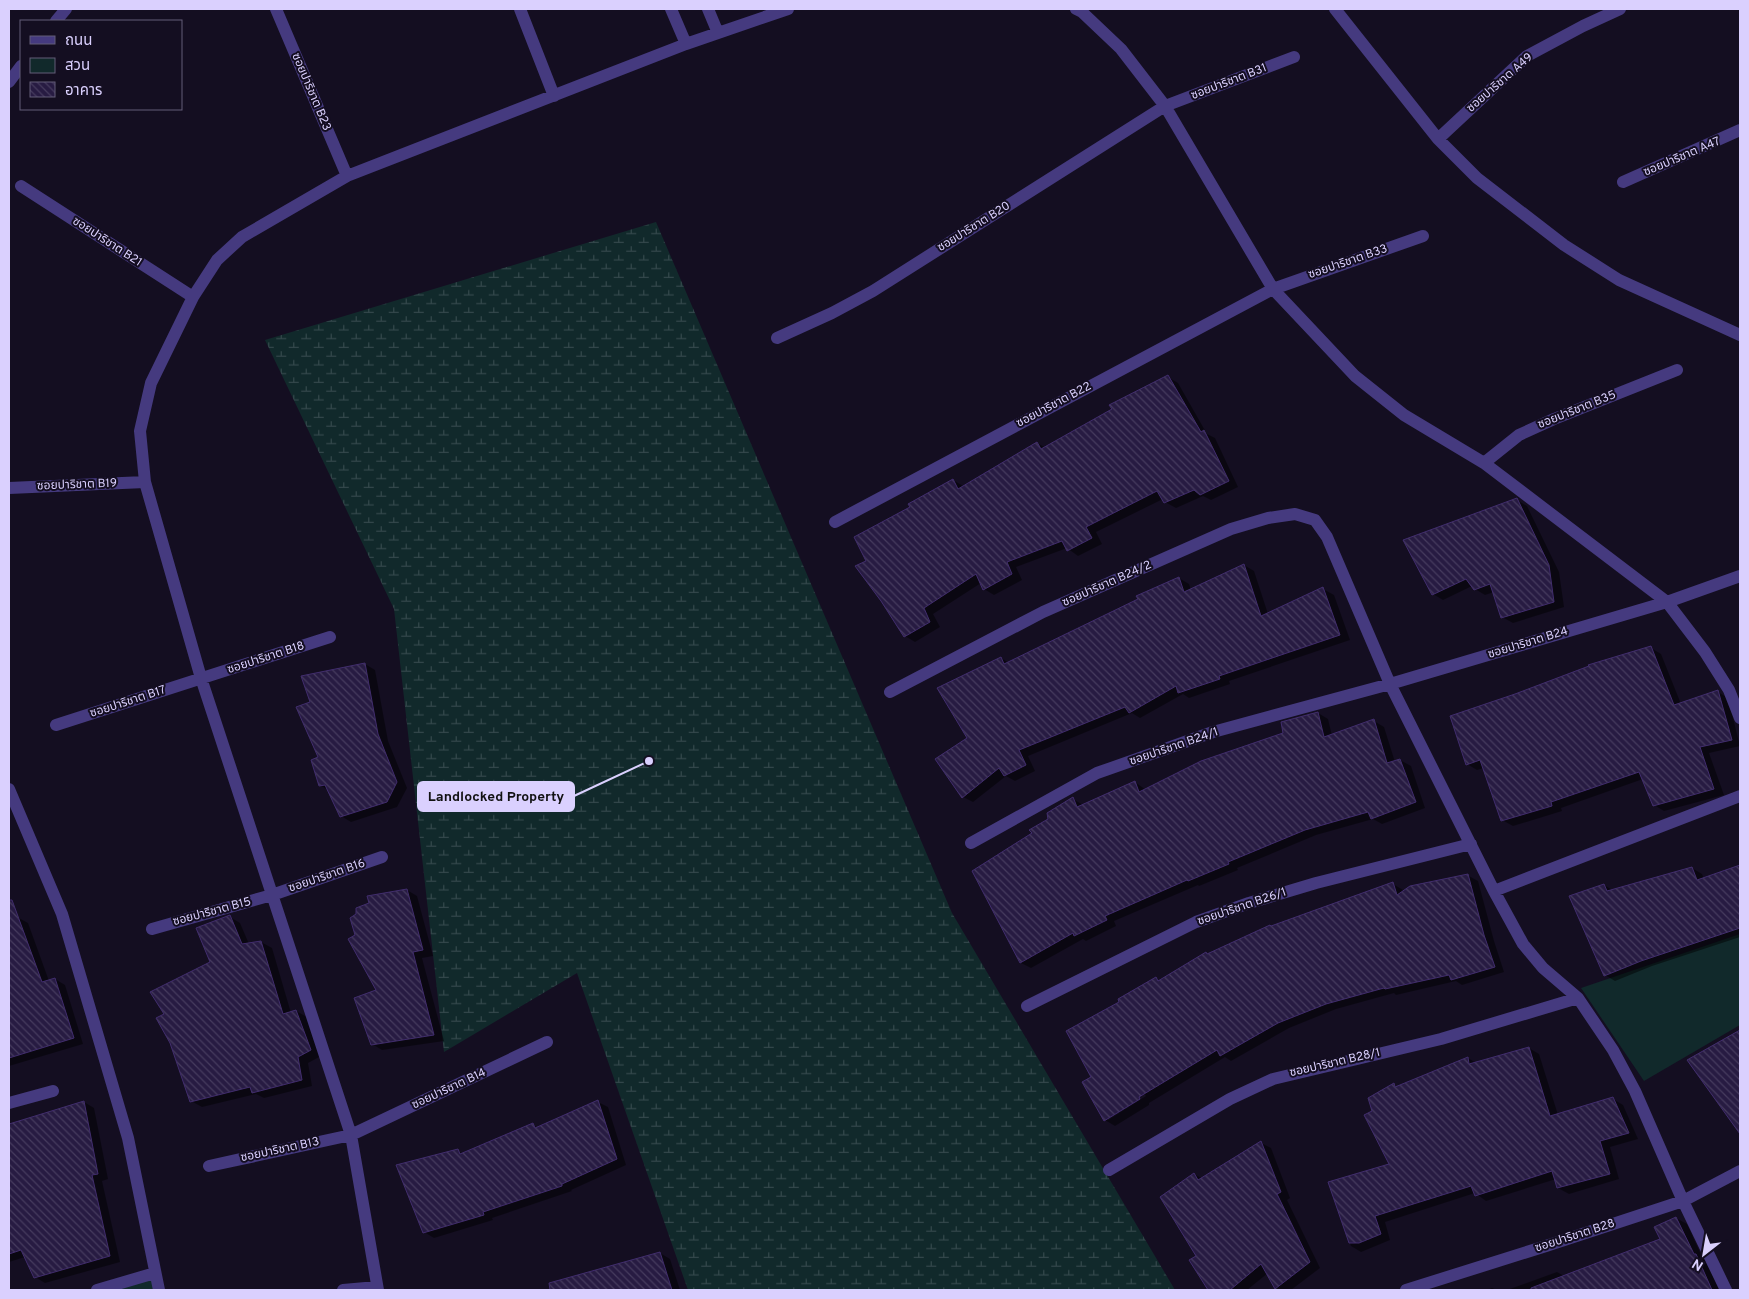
<svg xmlns="http://www.w3.org/2000/svg" width="1749" height="1299" font-family="Overpass,'Noto Sans Thai',sans-serif">
	<defs>
		<pattern id="wetland-marsh" width="20" height="14" patternUnits="userSpaceOnUse" patternTransform="scale(1.25)"><rect width="20" height="14" fill="#11292b"/><path d="M1 5h8M5 5V1M11 12h8M15 12V8" fill="none" stroke="#33474b"/></pattern>
		<pattern id="building-back-hatch" width="6" height="6" patternUnits="userSpaceOnUse" patternTransform="scale(1.25)"><rect width="6" height="6" fill="#271b42"/><path d="M-1 5l2 2M0 0l6 6M5-1l2 2" fill="none" stroke="#463b5e"/></pattern>
	</defs>
	<rect width="100%" height="100%" fill="#140e21"/>
	<!-- green -->
	<path fill="#11292b" d="M 1740,934 L 1740,1025 L 1644,1081 L 1581,988 Z
		M 153,1277 L 156,1290 L 111,1290 Z"/>
	<!-- wetland -->
	<path fill="url(#wetland-marsh)" d="M 656,222 L 952,913 L 1175,1290 L 688,1290 L 577,973 L 444,1052 L 394,609 L 265,340 Z"/>
	<!-- shadow -->
	<path fill="#0007" fill-rule="evenodd" d="M 1168,377 L 1178,383 L 1207,434 L 1215,438 L 1238,487 L 1211,500 L 1203,496 L 1176,508 L 1165,502 L 1163,499 L 1096,532 L 1102,544 L 1078,556 L 1067,548 L 1016,567 L 1022,580 L 994,595 L 984,589 L 981,583 L 933,614 L 940,627 L 915,642 L 905,636 L 867,561 L 911,507 L 953,480 L 963,486 L 1037,443 L 1046,448 Z
		M 1517,500 L 1527,506 L 1559,572 L 1564,607 L 1513,623 L 1502,617 L 1494,592 L 1485,595 L 1475,589 L 1472,586 L 1443,600 L 1433,594 Z
		M 1244,565 L 1254,571 L 1268,614 L 1323,589 L 1334,595 L 1350,640 L 1229,681 L 1230,684 L 1189,698 L 1183,694 L 1140,718 L 1132,713 L 1028,756 L 1035,771 L 1015,781 L 1006,776 L 973,802 L 963,797 L 968,738 L 1001,658 L 1009,663 L 1139,600 L 1179,578 L 1189,584 L 1191,590 Z
		M 1651,648 L 1661,654 L 1681,704 L 1718,692 L 1728,698 L 1740,746 L 1709,753 L 1724,795 L 1664,811 L 1654,805 L 1643,779 L 1561,808 L 1562,811 L 1513,826 L 1502,820 L 1484,768 L 1477,770 L 1467,764 Z
		M 365,664 L 375,670 L 388,741 L 407,788 L 397,807 L 351,822 L 341,816 L 328,790 L 320,785 L 320,758 L 311,703 Z
		M 1318,713 L 1328,719 L 1332,736 L 1374,721 L 1384,727 L 1395,762 L 1400,760 L 1411,766 L 1425,808 L 1382,824 L 1373,819 L 1316,835 L 1237,868 L 1238,870 L 1199,886 L 1198,885 L 1114,921 L 1116,926 L 1086,941 L 1083,939 L 1031,968 L 1021,963 L 1033,834 L 1073,799 L 1083,805 L 1135,782 L 1146,790 L 1284,734 Z
		M 1740,867 L 1740,937 L 1652,966 L 1615,981 L 1605,975 L 1604,885 L 1614,891 L 1692,868 L 1702,874 L 1704,879 Z
		M 1467,875 L 1478,881 L 1494,941 L 1504,972 L 1462,985 L 1456,981 L 1396,995 L 1394,993 L 1336,1009 L 1289,1028 L 1231,1061 L 1225,1057 L 1149,1103 L 1149,1105 L 1115,1126 L 1105,1120 L 1093,1077 L 1121,1002 L 1156,979 L 1160,981 L 1206,953 L 1208,955 L 1272,927 L 1393,884 L 1403,890 L 1404,892 ZM 1144,1094 L 1146,1096 L 1108,1120 L 1108,1117 Z
		M 407,890 L 417,896 L 433,956 L 422,958 L 444,1041 L 382,1050 L 372,1044 L 378,991 Z
		M 17,917 L 28,923 L 49,981 L 55,979 L 65,985 L 83,1044 L 9,1066 L 9,920 Z
		M 230,917 L 240,923 L 249,944 L 261,942 L 272,948 L 291,1013 L 296,1011 L 307,1017 L 321,1056 L 308,1063 L 312,1086 L 264,1098 L 256,1094 L 202,1107 L 191,1101 L 166,1015 L 211,963 Z
		M 1740,1031 L 1740,1126 L 1733,1122 L 1689,1060 Z
		M 1529,1048 L 1539,1054 L 1558,1115 L 1613,1099 L 1623,1105 L 1638,1139 L 1610,1147 L 1619,1179 L 1569,1194 L 1558,1188 L 1556,1179 L 1486,1201 L 1475,1193 L 1385,1222 L 1390,1240 L 1361,1252 L 1351,1246 L 1330,1183 L 1391,1165 L 1374,1112 L 1394,1085 L 1398,1087 L 1468,1058 L 1476,1063 Z
		M 84,1102 L 94,1108 L 108,1179 L 102,1181 L 120,1262 L 45,1283 L 35,1277 L 25,1257 L 9,1262 L 9,1126 Z
		M 598,1102 L 608,1107 L 626,1165 L 571,1190 L 572,1191 L 492,1218 L 493,1220 L 434,1238 L 424,1232 L 457,1150 L 463,1154 L 533,1125 L 538,1128 Z
		M 1261,1143 L 1271,1148 L 1290,1198 L 1287,1200 L 1320,1268 L 1291,1290 L 1279,1290 L 1276,1288 L 1268,1273 L 1247,1290 L 1210,1290 L 1191,1261 L 1198,1256 L 1194,1174 L 1203,1179 Z
		M 1676,1218 L 1687,1224 L 1703,1259 L 1707,1261 L 1719,1290 L 1507,1290 L 1557,1272 L 1564,1276 L 1662,1240 Z
		M 660,1253 L 670,1259 L 680,1290 L 571,1290 Z
		M 1492,1288 L 1497,1290 L 1487,1290 Z"/>
	<!-- building -->
	<path fill="url(#building-back-hatch)" stroke="#412d6d" d="M 1168,375 L 1201,432 L 1204,430 L 1229,481 L 1200,495 L 1194,490 L 1164,503 L 1157,491 L 1086,527 L 1092,538 L 1067,551 L 1062,541 L 1007,562 L 1012,574 L 983,590 L 976,574 L 924,608 L 930,622 L 904,637 L 881,601 L 855,566 L 866,561 L 854,537 L 910,507 L 908,504 L 953,479 L 958,489 L 1037,442 L 1041,449 L 1112,409 L 1109,405 Z
		M 1517,498 L 1549,565 L 1554,602 L 1501,618 L 1490,584 L 1474,590 L 1466,579 L 1432,595 L 1403,540 Z
		M 1244,564 L 1261,616 L 1323,587 L 1340,635 L 1219,676 L 1220,679 L 1178,693 L 1176,686 L 1129,713 L 1125,707 L 1019,750 L 1026,765 L 1004,776 L 999,768 L 962,798 L 935,759 L 967,738 L 937,688 L 1001,657 L 1004,664 L 1138,599 L 1136,596 L 1179,577 L 1184,592 Z
		M 1651,646 L 1674,705 L 1718,690 L 1732,740 L 1700,747 L 1714,789 L 1653,806 L 1639,772 L 1551,802 L 1552,806 L 1501,821 L 1480,760 L 1466,765 L 1450,716 L 1515,694 L 1589,666 L 1588,665 Z
		M 365,663 L 378,734 L 397,782 L 387,802 L 340,817 L 325,785 L 319,786 L 311,760 L 318,757 L 296,707 L 310,702 L 301,676 Z
		M 1318,712 L 1324,737 L 1374,719 L 1387,763 L 1400,759 L 1416,802 L 1371,819 L 1368,812 L 1305,830 L 1228,862 L 1229,864 L 1188,881 L 1187,880 L 1105,916 L 1107,920 L 1074,936 L 1073,933 L 1020,963 L 972,871 L 1032,833 L 1029,830 L 1048,819 L 1047,813 L 1073,797 L 1077,807 L 1135,781 L 1139,792 L 1201,761 L 1283,733 L 1281,722 Z
		M 1740,865 L 1740,928 L 1641,961 L 1604,976 L 1569,896 L 1604,884 L 1607,891 L 1692,867 L 1697,880 Z
		M 1468,874 L 1484,935 L 1495,967 L 1451,980 L 1449,975 L 1385,989 L 1384,988 L 1326,1004 L 1278,1023 L 1220,1056 L 1217,1050 L 1139,1097 L 1140,1099 L 1104,1121 L 1082,1082 L 1091,1077 L 1066,1031 L 1119,1002 L 1118,999 L 1156,977 L 1158,981 L 1206,952 L 1207,954 L 1270,925 L 1271,926 L 1393,882 L 1397,895 L 1410,886 Z
		M 407,889 L 423,950 L 413,952 L 434,1035 L 371,1045 L 354,998 L 376,990 L 348,939 L 355,935 L 350,918 L 356,914 L 356,908 L 369,903 L 367,896 Z
		M 9,900 L 12,900 L 42,982 L 55,978 L 74,1038 L 9,1058 Z
		M 230,915 L 242,944 L 261,941 L 283,1014 L 296,1010 L 311,1050 L 298,1057 L 302,1080 L 252,1093 L 250,1087 L 190,1102 L 170,1043 L 156,1018 L 164,1014 L 150,992 L 210,962 L 196,928 Z
		M 1740,1030 L 1740,1134 L 1687,1060 Z
		M 1529,1047 L 1550,1116 L 1613,1097 L 1629,1133 L 1600,1141 L 1610,1174 L 1557,1188 L 1552,1171 L 1475,1196 L 1471,1186 L 1375,1216 L 1381,1234 L 1359,1243 L 1349,1243 L 1328,1182 L 1389,1164 L 1364,1115 L 1372,1111 L 1368,1098 L 1394,1083 L 1395,1087 L 1468,1057 L 1469,1064 Z
		M 598,1100 L 617,1159 L 562,1184 L 562,1186 L 483,1212 L 484,1215 L 423,1233 L 396,1165 L 458,1149 L 460,1154 L 533,1123 L 535,1128 Z
		M 84,1101 L 98,1174 L 92,1175 L 110,1256 L 34,1278 L 21,1250 L 9,1254 L 9,1124 Z
		M 1261,1141 L 1281,1192 L 1277,1194 L 1310,1262 L 1275,1289 L 1261,1264 L 1230,1290 L 1208,1290 L 1189,1260 L 1196,1256 L 1160,1197 L 1194,1173 L 1198,1180 Z
		M 1676,1217 L 1694,1254 L 1696,1254 L 1712,1290 L 1531,1290 L 1531,1288 L 1660,1239 L 1654,1227 Z
		M 660,1252 L 672,1290 L 550,1290 L 549,1283 Z"/>
	<g fill="none" stroke-linecap="round" stroke-linejoin="round">
		<!-- minor -->
		<path stroke="#453a7f" stroke-width="12" d="M 276,9 L 347,176
			M 520,9 L 554,96
			M 671,9 L 686,44
			M 708,9 L 718,33
			M 1076,9 L 1082,12 L 1121,49 L 1165,106 L 1273,289 L 1355,376 L 1404,415 L 1484,463 L 1667,602 L 1705,652 L 1729,690 L 1740,718
			M 1335,9 L 1438,139 L 1477,178 L 1564,245 L 1619,280 L 1740,335
			M 56,21 L 66,9
			M 9,82 L 21,66
			M 1438,139 L 1527,56 L 1583,26 L 1620,9
			M 1623,182 L 1740,130
			M 21,186 L 193,297
			M 777,338 L 832,313 L 873,291 L 1165,106 L 1294,57
			M 1484,463 L 1519,435 L 1554,419 L 1677,370
			M 9,488 L 145,482
			M 835,522 L 1273,289 L 1423,236
			M 890,692 L 1043,612 L 1231,529 L 1268,518 L 1295,514 L 1315,520 L 1327,537 L 1390,684 L 1494,891 L 1523,944 L 1543,968 L 1578,998 L 1613,1050 L 1635,1091 L 1683,1201 L 1726,1290
			M 56,725 L 330,637
			M 9,789 L 62,914 L 128,1138 L 159,1290
			M 971,843 L 1097,773 L 1154,753 L 1213,732 L 1390,684 L 1667,602 L 1740,576
			M 1494,891 L 1740,796
			M 152,929 L 272,895 L 382,857
			M 1027,1006 L 1196,922 L 1249,903 L 1316,883 L 1471,844
			M 9,1103 L 53,1091
			M 209,1166 L 351,1135 L 547,1042
			M 1109,1170 L 1230,1099 L 1273,1079 L 1441,1039 L 1578,998
			M 97,1290 L 155,1273
			M 343,1290 L 377,1287
			M 378,1290 L 351,1135 L 201,678 L 145,482 L 140,431 L 151,383 L 193,297 L 217,260 L 242,237 L 347,176 L 686,44 L 788,9
			M 1406,1290 L 1546,1246 L 1683,1201 L 1740,1171"/>
	</g>
	<g text-anchor="middle" dominant-baseline="central" stroke-width="4" stroke-linejoin="round" paint-order="stroke">
		<!-- street labels -->
		<g font-size="12" fill="#dad0fe" stroke="#140e21">
			<text transform="translate(1229 82) rotate(-21)">ซอยปาริชาต B31</text>
			<text transform="translate(1500 83) rotate(-41)">ซอยปาริชาต A49</text>
			<text transform="translate(311 92) rotate(67)">ซอยปาริชาต B23</text>
			<text transform="translate(1682 157) rotate(-23)">ซอยปาริชาต A47</text>
			<text transform="translate(974 227) rotate(-32)">ซอยปาริชาต B20</text>
			<text transform="translate(107 242) rotate(33)">ซอยปาริชาต B21</text>
			<text transform="translate(1348 262) rotate(-19)">ซอยปาริชาต B33</text>
			<text transform="translate(1054 405) rotate(-28)">ซอยปาริชาต B22</text>
			<text transform="translate(1577 410) rotate(-22)">ซอยปาริชาต B35</text>
			<text transform="translate(77 485) rotate(-2)">ซอยปาริชาต B19</text>
			<text transform="translate(1107 584) rotate(-24)">ซอยปาริชาต B24/2</text>
			<text transform="translate(1528 643) rotate(-17)">ซอยปาริชาต B24</text>
			<text transform="translate(266 658) rotate(-18)">ซอยปาริชาต B18</text>
			<text transform="translate(128 702) rotate(-18)">ซอยปาริชาต B17</text>
			<text transform="translate(1174 747) rotate(-19)">ซอยปาริชาต B24/1</text>
			<text transform="translate(327 876) rotate(-19)">ซอยปาริชาต B16</text>
			<text transform="translate(1242 907) rotate(-19)">ซอยปาริชาต B26/1</text>
			<text transform="translate(212 912) rotate(-15)">ซอยปาริชาต B15</text>
			<text transform="translate(1335 1063) rotate(-13)">ซอยปาริชาต B28/1</text>
			<text transform="translate(449 1089) rotate(-25)">ซอยปาริชาต B14</text>
			<text transform="translate(280 1150) rotate(-12)">ซอยปาริชาต B13</text>
			<text transform="translate(1575 1236) rotate(-18)">ซอยปาริชาต B28</text>
		</g>
	</g>
	<!-- callouts -->
	<path fill="none" stroke="#dad0fe" stroke-width="2" d="M649 761L574 796"/>
	<circle fill="#dad0fe" stroke="#140e21" stroke-width="2" cx="649" cy="761" r="5"/>
	<rect fill="#dad0fe" stroke="#dad0fe" stroke-width="2" x="418" y="782" width="156" height="29" rx="5"/>
	<g font-size="14" text-anchor="middle" font-weight="bold" fill="#111">
		<text x="496" y="801">Landlocked Property</text>
	</g>
	<!-- border -->
	<rect width="1749" height="1299" fill="none" stroke="#dad0fe" stroke-width="20"/>
	<!-- legend -->
	<rect x="20" y="20" width="162" height="90" fill="#140e21" stroke="#635c79"/>
	<rect x="30" y="36" width="25" height="8" fill="#453a7f" stroke="#635c79"/>
	<text x="65" y="45" font-size="15" fill="#dad0fe">ถนน</text>
	<rect x="30" y="58" width="25" height="15" fill="#11292b" stroke="#635c79"/>
	<text x="65" y="70" font-size="15" fill="#dad0fe">สวน</text>
	<rect x="30" y="82" width="25" height="15" fill="url(#building-back-hatch)" stroke="#635c79"/>
	<text x="65" y="95" font-size="15" fill="#dad0fe">อาคาร</text>
	<!-- north arrow -->
	<g transform="translate(1704 1254) rotate(211)" stroke="#140e21" stroke-width="4" paint-order="stroke">
	<path d="M0-4L9 19L0 12L-9 19Z" fill="#dad0fe"/>
	<text y="-8" font-size="14" font-weight="bold" text-anchor="middle" fill="#dad0fe">N</text>
	</g>
</svg>
